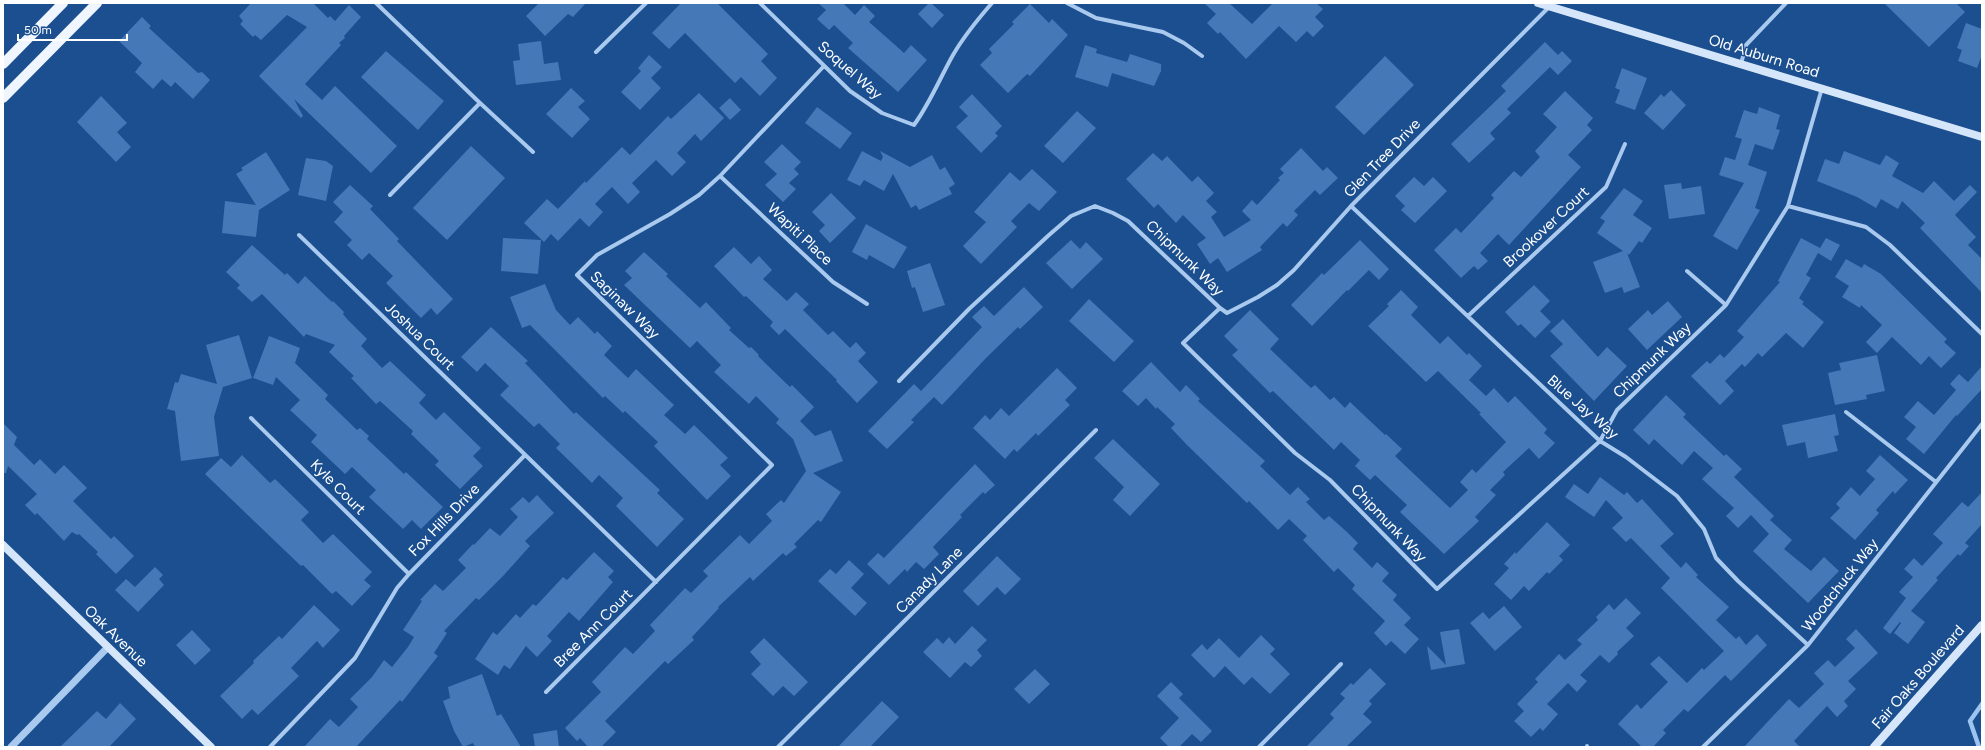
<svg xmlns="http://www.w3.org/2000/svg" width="1985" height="750" font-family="Figtree,sans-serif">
	<rect width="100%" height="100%" fill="#1b4f8f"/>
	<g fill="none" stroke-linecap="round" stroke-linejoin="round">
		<!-- stream -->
		<path stroke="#9cc4f0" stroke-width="4.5" d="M 1979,747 L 1970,721 L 1982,704"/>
	</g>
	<!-- building -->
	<path fill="#4478b7" d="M 251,3 L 313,3 L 328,18 L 330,16 L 335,21 L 349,5 L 361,17 L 344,36 L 345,38 L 339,43 L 341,45 L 305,84 L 322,100 L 335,86 L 397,146 L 371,173 L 294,99 L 303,116 L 301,118 L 259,76 L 307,27 L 287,15 L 261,40 L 255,35 L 253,37 L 240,24 L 243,21 L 239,16 Z
		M 539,3 L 586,3 L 573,17 L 568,14 L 545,36 L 526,16 Z
		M 681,3 L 717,3 L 768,54 L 761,61 L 777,78 L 760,96 L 741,77 L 735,83 L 685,33 L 669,49 L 652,33 Z
		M 818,3 L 843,3 L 855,15 L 864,5 L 875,16 L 869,22 L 894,44 L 904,53 L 911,45 L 927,60 L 898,92 L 848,48 L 853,43 L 834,25 L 829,30 L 817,19 L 826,10 Z
		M 929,3 L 931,3 L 944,15 L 932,28 L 918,14 Z
		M 1204,3 L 1229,3 L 1252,24 L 1273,3 L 1316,3 L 1323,9 L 1315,17 L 1324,26 L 1313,37 L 1307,31 L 1296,42 L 1279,26 L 1246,59 L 1220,32 L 1218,34 L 1207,23 L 1216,14 Z
		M 1884,3 L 1956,3 L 1965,12 L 1929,47 Z
		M 1030,4 L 1049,23 L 1052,19 L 1068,35 L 1030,76 L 1027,74 L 1008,93 L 980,65 L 992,53 L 989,49 L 1014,24 L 1012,22 Z
		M 142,17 L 151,26 L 149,28 L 198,73 L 202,72 L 210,80 L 193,99 L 175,82 L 171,87 L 162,79 L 153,89 L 135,72 L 142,63 L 119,41 Z
		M 1966,23 L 1982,29 L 1982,55 L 1977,68 L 1958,61 L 1962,50 L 1957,48 Z
		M 541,41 L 544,64 L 558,62 L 561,80 L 516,85 L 513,61 L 520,60 L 518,44 Z
		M 1545,42 L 1558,55 L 1562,51 L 1572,61 L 1558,75 L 1550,67 L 1507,109 L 1511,113 L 1490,133 L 1495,139 L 1469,163 L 1451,144 L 1506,91 L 1501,86 Z
		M 1085,45 L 1097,49 L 1096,53 L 1127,62 L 1130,54 L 1161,64 L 1161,71 L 1154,86 L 1112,73 L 1108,87 L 1075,77 Z
		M 386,51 L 444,101 L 418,130 L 361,77 Z
		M 649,55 L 662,67 L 651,78 L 661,88 L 640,110 L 621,92 L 641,71 L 638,68 Z
		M 1385,56 L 1414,85 L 1364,135 L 1335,107 Z
		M 1622,68 L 1647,78 L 1635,110 L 1615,103 L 1620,90 L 1615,88 Z
		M 571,88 L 585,101 L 578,107 L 590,119 L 572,138 L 546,114 Z
		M 1671,90 L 1686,105 L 1663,130 L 1644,113 L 1661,94 L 1664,97 Z
		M 1565,91 L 1593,118 L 1587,125 L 1592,130 L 1568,155 L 1581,167 L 1509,245 L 1498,234 L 1480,253 L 1488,261 L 1478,270 L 1474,266 L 1461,278 L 1434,250 L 1456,228 L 1461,233 L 1494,198 L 1491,195 L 1514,171 L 1521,177 L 1540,157 L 1535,151 L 1557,127 L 1543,114 Z
		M 699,93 L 724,118 L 701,141 L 695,134 L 677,153 L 686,162 L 672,176 L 656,160 L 632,183 L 640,192 L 628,204 L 612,187 L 595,204 L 603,212 L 589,227 L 580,218 L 558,241 L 551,234 L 544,242 L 524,223 L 547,199 L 558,209 L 585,181 L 586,183 L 622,147 L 630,155 L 668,116 L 671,119 Z
		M 972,94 L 1002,126 L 995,133 L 998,136 L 981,153 L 956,127 L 968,116 L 959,107 Z
		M 101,96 L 127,123 L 117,132 L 131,147 L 116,162 L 77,122 Z
		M 730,98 L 741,110 L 730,120 L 719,108 Z
		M 817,107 L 852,133 L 840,149 L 805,123 Z
		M 1759,107 L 1780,115 L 1776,129 L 1780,130 L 1773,150 L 1755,144 L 1748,165 L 1767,172 L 1755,208 L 1760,210 L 1737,250 L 1713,236 L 1744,183 L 1719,175 L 1725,157 L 1735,160 L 1742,139 L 1735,137 L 1744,110 L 1757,114 Z
		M 1077,111 L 1096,128 L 1063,163 L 1044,146 Z
		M 782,144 L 801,162 L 794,169 L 799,174 L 789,183 L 796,189 L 783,202 L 765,185 L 777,174 L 764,162 Z
		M 471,146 L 505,178 L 447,240 L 413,208 Z
		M 1301,148 L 1323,171 L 1327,167 L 1338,178 L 1320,195 L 1315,190 L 1294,211 L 1298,215 L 1287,227 L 1283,223 L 1260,247 L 1262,250 L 1227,272 L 1218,258 L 1210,264 L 1197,244 L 1206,238 L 1183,215 L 1176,223 L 1158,204 L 1154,208 L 1126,179 L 1153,153 L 1162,161 L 1167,156 L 1192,182 L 1198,176 L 1214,193 L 1206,201 L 1217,212 L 1211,217 L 1224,237 L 1251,220 L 1242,211 L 1252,200 L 1257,205 L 1280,180 L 1278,178 L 1284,173 L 1280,169 Z
		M 862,151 L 881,161 L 883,157 L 880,151 L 910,167 L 932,155 L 940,170 L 945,167 L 955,184 L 949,188 L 952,194 L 919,210 L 916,205 L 911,208 L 893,174 L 884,191 L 864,180 L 860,186 L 847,180 Z
		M 1844,151 L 1880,165 L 1886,155 L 1899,163 L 1892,176 L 1923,193 L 1934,181 L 1954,201 L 1970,185 L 1977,192 L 1955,215 L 1976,237 L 1968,245 L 1982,259 L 1982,293 L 1920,228 L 1925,223 L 1902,201 L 1898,209 L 1881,199 L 1876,208 L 1857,197 L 1817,181 L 1825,159 L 1839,164 Z
		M 266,152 L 290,190 L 259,210 L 256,237 L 222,233 L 225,201 L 256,205 L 236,174 L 243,170 L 241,168 Z
		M 306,158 L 326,161 L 333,166 L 326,201 L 298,195 Z
		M 1032,169 L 1057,192 L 1039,211 L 1029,203 L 1011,221 L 1017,227 L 981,264 L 963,246 L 986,222 L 974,212 L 1010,172 L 1020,181 Z
		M 1414,177 L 1424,186 L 1433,177 L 1447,191 L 1415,223 L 1401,210 L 1405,206 L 1395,196 Z
		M 1681,183 L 1682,189 L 1701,186 L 1705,214 L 1669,219 L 1664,185 Z
		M 350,185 L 373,206 L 370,209 L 399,239 L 397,241 L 453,299 L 437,315 L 431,308 L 421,318 L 386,283 L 393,276 L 369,253 L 362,260 L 347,245 L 352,240 L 334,222 L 343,212 L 333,202 Z
		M 1624,188 L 1643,201 L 1633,215 L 1652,228 L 1642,243 L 1639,241 L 1629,255 L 1627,253 L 1640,287 L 1624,293 L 1622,287 L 1605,293 L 1593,262 L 1623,251 L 1597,233 L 1605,221 L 1600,218 Z
		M 831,193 L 856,218 L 830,243 L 819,231 L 825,225 L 812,212 Z
		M 866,224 L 907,247 L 894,269 L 869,255 L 867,260 L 852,252 Z
		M 503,238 L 541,240 L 538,274 L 501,271 Z
		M 1801,238 L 1820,248 L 1826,238 L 1840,245 L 1831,261 L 1818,253 L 1806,275 L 1811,278 L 1799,298 L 1804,302 L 1802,304 L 1824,322 L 1803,348 L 1786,333 L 1762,357 L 1758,353 L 1745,367 L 1742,364 L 1725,381 L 1734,391 L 1720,405 L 1691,376 L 1707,361 L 1710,364 L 1720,354 L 1724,358 L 1744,337 L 1737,331 L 1780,282 L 1778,281 Z
		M 1071,240 L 1080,249 L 1086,242 L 1103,259 L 1072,289 L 1046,263 Z
		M 1360,240 L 1389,269 L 1379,280 L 1369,270 L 1348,291 L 1347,290 L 1312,326 L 1291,305 L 1322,273 L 1324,275 Z
		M 252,245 L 285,275 L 287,273 L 298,284 L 305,276 L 332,302 L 333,301 L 344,312 L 343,314 L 347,319 L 367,339 L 361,346 L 382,368 L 390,361 L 426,395 L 419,403 L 436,420 L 444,412 L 481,448 L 473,456 L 483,466 L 460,489 L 435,465 L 439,461 L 411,434 L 413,431 L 380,401 L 376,404 L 351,378 L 354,376 L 329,352 L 335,345 L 306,334 L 304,337 L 262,294 L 252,302 L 237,288 L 240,285 L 226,272 Z
		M 734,247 L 751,264 L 759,256 L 772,270 L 763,279 L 787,301 L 796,292 L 809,304 L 803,310 L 828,335 L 833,331 L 850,348 L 856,342 L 866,353 L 858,361 L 878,382 L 857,403 L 836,381 L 837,380 L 785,329 L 779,335 L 770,326 L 773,322 L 746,296 L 744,297 L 714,266 Z
		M 644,252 L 668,274 L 666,276 L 700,308 L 706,302 L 731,328 L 729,330 L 749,348 L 751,347 L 759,355 L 758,356 L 790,387 L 792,385 L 814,407 L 800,421 L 815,436 L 831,430 L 843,461 L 813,473 L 841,492 L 821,522 L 818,520 L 794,544 L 797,547 L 786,556 L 783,553 L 753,581 L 750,577 L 718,607 L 719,608 L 692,637 L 694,640 L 668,664 L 665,661 L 605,721 L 616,732 L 601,747 L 588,747 L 580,738 L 577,741 L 565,728 L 601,692 L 592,682 L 625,647 L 633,654 L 655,631 L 650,625 L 685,588 L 691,593 L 708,576 L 703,571 L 740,535 L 749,544 L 772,521 L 766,514 L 781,500 L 784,503 L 806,471 L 793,439 L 776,423 L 779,419 L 756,396 L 749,404 L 714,372 L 721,365 L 697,341 L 690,348 L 624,285 L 632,278 L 625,271 Z
		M 1846,259 L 1862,268 L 1864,264 L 1881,274 L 1947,339 L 1944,342 L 1956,353 L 1941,368 L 1929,356 L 1921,365 L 1892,337 L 1877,353 L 1866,342 L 1882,325 L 1861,305 L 1860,308 L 1842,297 L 1849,286 L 1835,277 Z
		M 930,263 L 945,305 L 923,312 L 915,287 L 912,288 L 907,271 Z
		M 545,284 L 556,310 L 570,325 L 578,317 L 595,334 L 597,331 L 612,346 L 604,355 L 628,378 L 636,369 L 674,405 L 664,415 L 685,434 L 694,425 L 728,458 L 720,465 L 731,476 L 707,500 L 654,446 L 658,442 L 625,411 L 623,413 L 605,396 L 603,398 L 530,325 L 522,328 L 510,297 Z
		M 1534,285 L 1550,301 L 1540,311 L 1551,322 L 1535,338 L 1521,324 L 1518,326 L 1505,312 Z
		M 1024,287 L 1043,307 L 1020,329 L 1018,327 L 987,357 L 942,405 L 934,397 L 911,420 L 914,422 L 887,449 L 868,431 L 914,384 L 921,391 L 982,327 L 972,317 L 984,306 L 994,316 Z
		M 1401,290 L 1418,307 L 1411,315 L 1440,344 L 1448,336 L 1467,355 L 1469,353 L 1482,366 L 1469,380 L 1486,396 L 1494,388 L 1508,403 L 1515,396 L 1547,429 L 1544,433 L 1555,443 L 1539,459 L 1529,448 L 1503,472 L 1505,475 L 1490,490 L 1496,495 L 1475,517 L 1479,521 L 1444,554 L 1400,512 L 1407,505 L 1375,475 L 1370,480 L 1355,466 L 1360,460 L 1341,442 L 1334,450 L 1273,391 L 1270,393 L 1232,355 L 1238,350 L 1224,336 L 1250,310 L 1279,339 L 1270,349 L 1311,388 L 1315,385 L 1330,400 L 1334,397 L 1345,408 L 1350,402 L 1385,435 L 1386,434 L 1402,449 L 1395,456 L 1450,508 L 1468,490 L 1460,482 L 1472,469 L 1476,473 L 1506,442 L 1479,414 L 1481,413 L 1438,371 L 1426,382 L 1368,326 L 1389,306 L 1387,304 Z
		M 1089,299 L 1134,341 L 1114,362 L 1069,321 Z
		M 1668,301 L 1682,317 L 1647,350 L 1628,329 L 1648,310 L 1652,315 Z
		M 1563,319 L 1598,357 L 1607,347 L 1627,366 L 1594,401 L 1550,356 L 1563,344 L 1550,331 Z
		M 491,327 L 528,361 L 525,363 L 574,414 L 576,412 L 660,490 L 657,493 L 684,519 L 657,547 L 616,506 L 623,498 L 599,475 L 592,483 L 556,448 L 560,444 L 539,423 L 534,427 L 500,395 L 509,386 L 485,363 L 477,372 L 461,357 Z
		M 239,335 L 252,378 L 223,387 L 214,417 L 219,456 L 181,461 L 175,411 L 167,409 L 175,382 L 178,383 L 181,374 L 217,384 L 206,345 Z
		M 269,336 L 300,348 L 295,363 L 328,395 L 325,399 L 357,430 L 360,428 L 369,436 L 367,439 L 404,474 L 406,472 L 443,507 L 421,529 L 412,520 L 403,529 L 369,497 L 376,490 L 352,467 L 345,474 L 311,442 L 317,435 L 290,410 L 300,400 L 276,377 L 273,385 L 253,378 Z
		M 1877,355 L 1885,391 L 1866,395 L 1867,399 L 1835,405 L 1828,373 L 1841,370 L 1839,363 Z
		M 1151,362 L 1180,392 L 1186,385 L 1200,399 L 1198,401 L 1265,461 L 1260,466 L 1290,495 L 1298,487 L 1310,499 L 1306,502 L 1324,520 L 1329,516 L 1347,532 L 1358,543 L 1353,549 L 1372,568 L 1377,562 L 1389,573 L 1382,581 L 1397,595 L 1393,600 L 1411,618 L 1404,625 L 1419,639 L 1405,654 L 1391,641 L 1386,646 L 1374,633 L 1385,621 L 1352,589 L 1355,585 L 1338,568 L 1334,572 L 1303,540 L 1307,536 L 1289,519 L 1278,530 L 1249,501 L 1247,503 L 1187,445 L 1171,428 L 1175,424 L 1157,407 L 1156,409 L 1146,398 L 1138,406 L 1122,391 Z
		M 1982,366 L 1982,389 L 1957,416 L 1956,415 L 1924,454 L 1906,439 L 1916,427 L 1904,417 L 1918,401 L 1934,415 L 1956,390 L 1950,384 L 1959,374 L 1968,382 Z
		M 1057,368 L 1077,388 L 1065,400 L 1070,405 L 1038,436 L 1036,433 L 1017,452 L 1014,449 L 1005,459 L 973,428 L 985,415 L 990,420 L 1001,408 L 1009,416 Z
		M 1666,395 L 1686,414 L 1683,417 L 1724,456 L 1726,454 L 1742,469 L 1734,477 L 1774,516 L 1770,520 L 1792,540 L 1784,549 L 1811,571 L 1824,557 L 1839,571 L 1808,603 L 1753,551 L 1769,534 L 1751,515 L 1738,528 L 1726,516 L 1734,508 L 1702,479 L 1713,468 L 1694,451 L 1682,465 L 1654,439 L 1649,445 L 1633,430 Z
		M 1835,414 L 1839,435 L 1834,436 L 1838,451 L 1808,458 L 1805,442 L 1787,446 L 1782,425 Z
		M 3,423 L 17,437 L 14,445 L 34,465 L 40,459 L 55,474 L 64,465 L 87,488 L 73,501 L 111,539 L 114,536 L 134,556 L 116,574 L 96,554 L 98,552 L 79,534 L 77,535 L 72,532 L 64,541 L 37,513 L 35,515 L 25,505 L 37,494 L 8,466 L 6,473 L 3,473 Z
		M 1113,439 L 1160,484 L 1130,516 L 1113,500 L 1124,487 L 1094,458 Z
		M 242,455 L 270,483 L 275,479 L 309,512 L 301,520 L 323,543 L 333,534 L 372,572 L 364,580 L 371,586 L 352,606 L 336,591 L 332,594 L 303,565 L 301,566 L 205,474 L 221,458 L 231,467 Z
		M 1880,455 L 1908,480 L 1895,494 L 1893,491 L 1876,510 L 1879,513 L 1855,540 L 1830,518 L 1840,508 L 1836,504 L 1851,487 L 1860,496 L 1875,479 L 1866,471 Z
		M 975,464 L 995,485 L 985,494 L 983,492 L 960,515 L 962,517 L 933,547 L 939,554 L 924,569 L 916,562 L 907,572 L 905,569 L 889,585 L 867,564 L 878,553 L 884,558 Z
		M 1600,477 L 1624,495 L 1627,492 L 1637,503 L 1642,499 L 1674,534 L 1660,546 L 1681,568 L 1686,562 L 1698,575 L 1696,577 L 1729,607 L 1716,620 L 1736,639 L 1739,636 L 1746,645 L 1757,634 L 1767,645 L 1731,681 L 1725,675 L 1688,712 L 1684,709 L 1663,730 L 1666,733 L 1653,747 L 1642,747 L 1618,724 L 1637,704 L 1641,709 L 1668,682 L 1650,664 L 1659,656 L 1687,683 L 1702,668 L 1704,670 L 1724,651 L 1661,588 L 1670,578 L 1631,538 L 1626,542 L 1612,528 L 1623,518 L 1606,500 L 1594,517 L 1565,497 L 1574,484 L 1588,494 Z
		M 1982,492 L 1982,524 L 1965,543 L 1969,546 L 1960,556 L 1958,554 L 1936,578 L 1938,580 L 1911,611 L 1925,622 L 1908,644 L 1894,633 L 1901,623 L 1900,622 L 1890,634 L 1883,628 L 1906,598 L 1899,592 L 1913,577 L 1904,569 L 1914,558 L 1922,566 L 1943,543 L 1933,534 L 1962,502 L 1968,507 Z
		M 537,495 L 554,513 L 525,541 L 530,546 L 504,575 L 479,600 L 476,598 L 444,631 L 447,633 L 434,653 L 438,656 L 402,702 L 400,700 L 356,747 L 304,747 L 330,719 L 339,727 L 358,707 L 350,699 L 372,677 L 384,660 L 392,667 L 408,647 L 414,637 L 403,630 L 422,601 L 420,600 L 435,584 L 443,591 L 466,568 L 458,560 L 473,544 L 474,545 L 490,528 L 500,536 L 518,517 L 510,509 L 523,497 L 529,503 Z
		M 1547,522 L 1570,545 L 1559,556 L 1563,560 L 1549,574 L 1547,572 L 1529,591 L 1524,586 L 1511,600 L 1494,584 L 1509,568 L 1504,564 L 1515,552 L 1516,554 Z
		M 594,552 L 614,571 L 608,577 L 613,582 L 579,621 L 569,612 L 547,636 L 552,641 L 537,657 L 526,646 L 510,669 L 504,665 L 498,675 L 475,659 L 493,632 L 497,635 L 516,614 L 520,618 L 533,604 L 536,606 L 563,577 L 567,580 Z
		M 997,556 L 1021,579 L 1005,595 L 997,587 L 978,606 L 963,591 Z
		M 849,560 L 864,574 L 851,588 L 867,603 L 855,616 L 818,581 L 830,569 L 836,574 Z
		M 155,567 L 163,575 L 159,579 L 164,585 L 138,612 L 115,590 L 126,579 L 135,587 Z
		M 1626,598 L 1641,613 L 1626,628 L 1634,636 L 1617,652 L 1618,654 L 1609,663 L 1600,655 L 1580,675 L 1587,681 L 1577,692 L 1568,683 L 1547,704 L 1558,714 L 1543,731 L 1540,728 L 1531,737 L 1514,721 L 1524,711 L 1517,704 L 1538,682 L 1535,679 L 1559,654 L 1565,660 L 1582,644 L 1577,640 L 1598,620 L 1596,617 L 1609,604 L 1614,610 Z
		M 314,605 L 340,630 L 323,648 L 317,641 L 291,668 L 299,676 L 258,715 L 252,709 L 242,719 L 220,696 L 254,663 L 253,661 L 279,636 L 282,639 Z
		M 1504,606 L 1522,627 L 1495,651 L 1470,623 L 1483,612 L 1489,619 Z
		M 972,626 L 987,640 L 977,650 L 982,656 L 971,667 L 965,662 L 950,678 L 923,652 L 937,638 L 943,644 L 949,637 L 955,644 Z
		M 1459,629 L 1465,664 L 1431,670 L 1427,646 L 1446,665 L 1440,632 Z
		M 1856,629 L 1878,653 L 1848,681 L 1856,689 L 1844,701 L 1848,706 L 1837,717 L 1827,706 L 1794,741 L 1800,747 L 1744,747 L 1789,699 L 1799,708 L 1824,684 L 1814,673 L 1828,660 L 1835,667 L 1855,648 L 1846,639 Z
		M 192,630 L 211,650 L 195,665 L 176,645 Z
		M 1261,635 L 1275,649 L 1270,654 L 1290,674 L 1270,694 L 1252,677 L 1244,685 L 1225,666 L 1214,678 L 1191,655 L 1202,644 L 1207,650 L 1219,638 L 1239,658 Z
		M 764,638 L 808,682 L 794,696 L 783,686 L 773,696 L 751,674 L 761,664 L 750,652 Z
		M 1370,668 L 1386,684 L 1369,701 L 1372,704 L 1363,714 L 1372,722 L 1346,747 L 1306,747 L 1334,718 L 1330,714 L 1345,698 L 1340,694 L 1351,683 L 1353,685 Z
		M 1035,669 L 1050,684 L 1029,704 L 1014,689 Z
		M 482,674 L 497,716 L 501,714 L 521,747 L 475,747 L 473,743 L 463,747 L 454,731 L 443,701 L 450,698 L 448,687 Z
		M 1171,682 L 1183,694 L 1179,698 L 1212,731 L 1201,742 L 1192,734 L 1179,747 L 1169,747 L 1160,738 L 1179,718 L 1157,696 Z
		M 882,701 L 899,717 L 870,747 L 838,747 Z
		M 120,703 L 136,719 L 109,747 L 60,747 L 97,711 L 106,719 Z
		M 557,730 L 559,747 L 535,747 L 533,734 Z"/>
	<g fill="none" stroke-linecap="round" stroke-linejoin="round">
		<!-- minor -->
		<path stroke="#a9c9ee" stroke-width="4" d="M 376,3 L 480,103 L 390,195
			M 760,3 L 850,91 L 882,113 L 914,125 C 930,103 940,78 953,55 C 964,36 978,19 992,3
			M 1067,3 L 1096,18 L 1163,32 L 1184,43 L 1202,56
			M 596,52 L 646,3
			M 1741,64 L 1746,45 L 1786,3
			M 480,103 L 533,152
			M 720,176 L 833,282 L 867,304
			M 1351,206 L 1600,441 L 1626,457 L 1677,496 L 1704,529 L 1716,558 L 1738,581 L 1808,645
			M 1788,206 L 1866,227 L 1890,245 L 1982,334
			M 299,235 L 656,582
			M 1687,271 L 1726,305
			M 1220,308 L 1183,343 L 1295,453 L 1330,480 L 1437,589 L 1600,441 L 1617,410 L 1726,305 L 1788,206 L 1822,88
			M 1468,316 L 1606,187 L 1625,144
			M 899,381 L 969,309 L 1049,235 L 1071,216 L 1095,206 L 1113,213 L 1128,221 L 1220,308 L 1227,313 L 1258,297 L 1277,285 L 1294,270 L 1351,206 L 1553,3
			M 1846,412 L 1936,482
			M 251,418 L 409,574
			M 546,692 L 772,465 L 577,275 L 597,255 L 670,214 L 699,195 L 720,176 L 824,66
			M 1587,746 L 1587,747
			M 270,747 L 355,658 L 397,588 L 409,574 L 525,455
			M 778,747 L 1096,430
			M 1259,747 L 1341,664
			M 1703,747 L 1808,645 L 1982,424"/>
		<!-- tertiary -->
		<path stroke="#a9c9ee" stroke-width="7" d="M 11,747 L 108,647"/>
		<!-- secondary -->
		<path stroke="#d6e6fa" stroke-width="8" d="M 1538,3 L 1982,137
			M 3,545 L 211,747
			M 1874,747 L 1982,625"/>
		<!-- primary -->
		<path stroke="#f0f6ff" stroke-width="10" d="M 3,64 L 63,3
			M 3,98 L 97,3"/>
	</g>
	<g text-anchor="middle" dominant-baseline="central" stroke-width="3" stroke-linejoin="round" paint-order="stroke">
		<!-- street labels -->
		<g font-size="15" fill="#fff" stroke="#1b4f8f">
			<text transform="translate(1764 56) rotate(17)">Old Auburn Road</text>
			<text transform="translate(850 70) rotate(41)">Soquel Way</text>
			<text transform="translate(1382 158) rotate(-46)">Glen Tree Drive</text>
			<text transform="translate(1546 227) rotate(-43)">Brookover Court</text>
			<text transform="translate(800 234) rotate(43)">Wapiti Place</text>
			<text transform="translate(1185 258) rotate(44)">Chipmunk Way</text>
			<text transform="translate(625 305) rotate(44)">Saginaw Way</text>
			<text transform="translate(420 336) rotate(44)">Joshua Court</text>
			<text transform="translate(1652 360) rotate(-44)">Chipmunk Way</text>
			<text transform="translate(1583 407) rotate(41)">Blue Jay Way</text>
			<text transform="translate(338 487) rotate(45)">Kyle Court</text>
			<text transform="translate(444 520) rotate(-46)">Fox Hills Drive</text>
			<text transform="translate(1389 523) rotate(46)">Chipmunk Way</text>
			<text transform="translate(929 580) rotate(-45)">Canady Lane</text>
			<text transform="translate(1840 585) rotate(-52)">Woodchuck Way</text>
			<text transform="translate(593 628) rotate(-45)">Bree Ann Court</text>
			<text transform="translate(116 636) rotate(44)">Oak Avenue</text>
			<text transform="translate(1918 677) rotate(-49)">Fair Oaks Boulevard</text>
		</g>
	</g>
	<!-- border -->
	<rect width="1985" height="750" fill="none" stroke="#ffffff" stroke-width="8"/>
	<!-- scale -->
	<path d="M18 34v6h109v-6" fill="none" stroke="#ffffff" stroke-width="2"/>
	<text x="24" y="34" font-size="12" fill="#ffffff" stroke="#1b4f8f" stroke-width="3" paint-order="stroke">50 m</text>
</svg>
